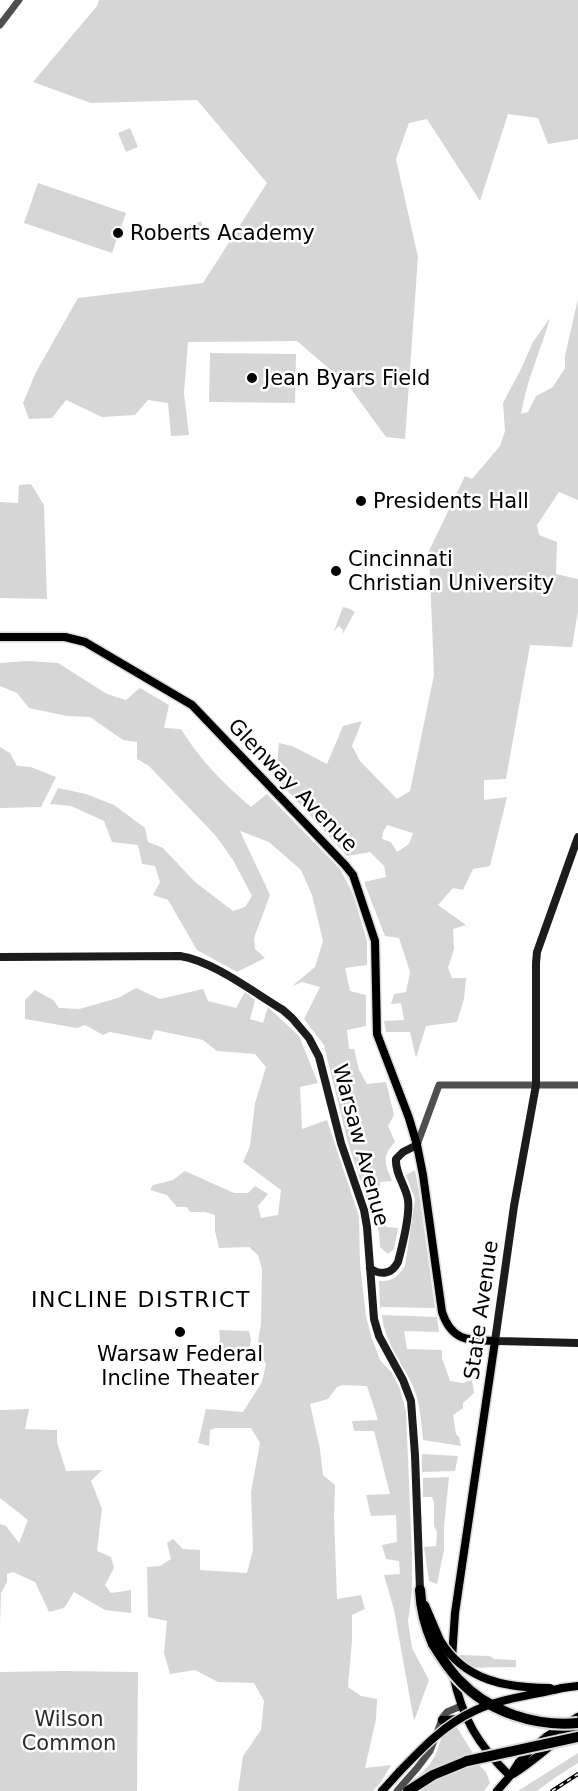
<svg xmlns="http://www.w3.org/2000/svg" width="578" height="1791" font-family="'DejaVu Sans',sans-serif">
	<rect width="100%" height="100%" fill="#fff"/>
	<!-- green -->
	<path fill="#d6d6d6" fill-rule="evenodd" d="M 99,0 L 578,0 L 578,139 L 548,144 L 538,118 L 508,114 L 480,201 L 427,119 L 409,123 L 396,159 L 418,257 L 405,439 L 386,437 L 348,385 L 297,341 L 188,342 L 184,393 L 189,435 L 171,436 L 168,403 L 148,400 L 135,415 L 102,417 L 66,400 L 52,418 L 29,419 L 23,403 L 36,372 L 78,298 L 203,283 L 267,183 L 197,100 L 91,103 L 33,82 L 97,6 Z
		M 130,128 L 138,147 L 126,152 L 118,133 Z
		M 38,183 L 126,213 L 112,253 L 24,223 Z
		M 201,221 L 203,227 L 203,233 L 190,239 L 185,238 L 182,230 Z
		M 578,299 L 578,500 L 559,492 L 537,525 L 539,535 L 557,542 L 556,574 L 578,579 L 578,611 L 572,647 L 530,645 L 506,779 L 484,780 L 484,800 L 507,797 L 490,866 L 473,869 L 463,890 L 453,888 L 438,905 L 466,925 L 453,929 L 454,949 L 448,968 L 452,978 L 466,978 L 464,999 L 457,1022 L 426,1026 L 416,1058 L 410,1032 L 386,1032 L 384,1021 L 404,1020 L 401,1003 L 391,1004 L 394,994 L 406,992 L 410,972 L 399,938 L 385,936 L 364,882 L 386,877 L 384,866 L 370,852 L 347,856 L 267,768 L 277,766 L 279,743 L 292,746 L 327,764 L 343,726 L 362,721 L 352,746 L 360,761 L 397,799 L 410,791 L 434,675 L 429,551 L 465,476 L 472,479 L 500,446 L 505,431 L 503,403 L 522,367 L 533,342 L 550,318 C 541,350 526,381 521,414 L 528,412 L 536,396 L 553,387 L 565,368 L 565,356 ZM 387,825 L 413,833 L 409,844 L 397,852 L 391,842 L 382,839 L 383,832 Z
		M 210,353 L 296,354 L 295,403 L 209,402 Z
		M 31,484 L 44,505 L 47,599 L 0,598 L 0,502 L 18,503 L 19,485 Z
		M 343,607 L 350,609 L 355,612 L 342,635 L 343,630 L 339,626 L 334,631 Z
		M 28,661 L 58,663 L 107,694 L 126,700 L 140,688 L 169,705 L 164,728 L 181,729 C 201,761 223,783 251,807 L 267,794 L 340,869 L 353,894 L 367,941 L 367,965 L 345,968 L 350,991 L 366,995 L 366,1026 L 347,1030 L 349,1049 L 354,1049 L 359,1070 L 367,1084 L 386,1082 L 394,1115 L 388,1126 L 395,1142 C 381,1157 385,1164 392,1181 L 380,1182 L 380,1196 L 366,1197 L 348,1143 L 324,1045 L 304,1019 L 320,987 L 302,982 L 291,987 L 315,967 L 323,941 L 312,895 L 301,870 L 269,842 L 240,831 L 270,895 L 254,938 L 255,949 L 265,958 L 237,972 L 197,950 L 168,900 L 153,895 L 160,882 L 155,866 L 142,864 L 138,845 L 112,842 L 104,821 L 71,806 L 50,804 L 58,788 L 86,794 L 114,805 L 145,828 L 148,842 L 163,848 L 195,882 L 233,911 L 245,907 L 252,896 L 233,860 L 216,836 L 149,766 L 137,759 L 137,742 L 123,740 L 90,717 L 67,716 L 29,708 L 17,693 L 0,686 L 0,663 Z
		M 0,747 L 10,753 L 17,766 L 31,767 L 56,777 L 41,807 L 0,808 Z
		M 136,988 L 160,999 L 203,989 L 208,1001 L 236,1008 L 245,992 L 255,1000 L 250,1019 L 263,1023 L 268,1007 L 299,1036 L 318,1083 L 300,1087 L 302,1129 L 327,1120 L 359,1217 L 360,1264 L 366,1316 L 371,1336 L 380,1360 L 392,1373 L 400,1389 L 406,1412 L 412,1556 L 412,1591 L 408,1621 L 412,1648 L 429,1680 L 414,1721 L 394,1610 L 384,1575 L 400,1574 L 399,1561 L 386,1559 L 382,1545 L 397,1542 L 396,1515 L 371,1516 L 366,1495 L 390,1494 L 374,1431 L 354,1431 L 352,1421 L 378,1420 L 367,1386 L 343,1385 L 337,1387 L 328,1399 L 310,1404 L 320,1449 L 323,1475 L 335,1485 L 334,1516 L 337,1599 L 361,1595 L 365,1609 L 352,1615 L 352,1640 L 348,1687 L 361,1696 L 377,1699 L 376,1719 L 365,1768 L 391,1765 L 381,1782 L 373,1791 L 238,1791 L 243,1756 L 261,1730 L 264,1701 L 254,1683 L 218,1682 L 195,1670 L 170,1674 L 164,1653 L 167,1621 L 148,1617 L 147,1567 L 160,1566 L 171,1559 L 167,1543 L 173,1539 L 183,1549 L 200,1550 L 200,1570 L 247,1573 L 253,1550 L 251,1492 L 260,1443 L 251,1428 L 216,1428 L 210,1430 L 209,1446 L 198,1443 L 206,1409 L 243,1412 L 262,1382 L 266,1364 L 257,1348 L 261,1323 L 262,1269 L 258,1255 L 249,1247 L 219,1248 L 215,1231 L 215,1215 L 205,1212 L 190,1212 L 187,1207 L 177,1207 L 167,1195 L 150,1190 L 153,1185 L 173,1180 L 185,1171 L 234,1193 L 248,1193 L 255,1186 L 268,1194 L 258,1206 L 261,1218 L 278,1215 L 281,1190 L 243,1162 L 250,1146 L 255,1103 L 266,1067 L 255,1054 L 217,1051 L 203,1040 L 155,1030 L 151,1040 L 110,1032 L 103,1035 L 85,1025 L 77,1028 L 25,1019 L 25,1000 L 35,990 L 53,1000 L 59,1008 L 79,1009 L 118,998 Z
		M 415,1170 L 419,1191 L 435,1308 L 380,1307 L 379,1281 C 392,1282 398,1276 405,1266 L 415,1199 L 406,1175 Z
		M 372,1214 L 385,1214 L 386,1227 L 398,1228 L 394,1249 L 388,1254 L 380,1247 L 379,1232 Z
		M 382,1315 L 437,1317 L 439,1332 L 404,1331 L 407,1349 L 442,1350 L 442,1358 L 450,1381 L 463,1383 L 472,1380 L 474,1393 L 463,1403 L 463,1408 L 453,1415 L 456,1434 L 459,1437 L 461,1446 L 423,1440 C 421,1420 420,1402 412,1384 C 401,1361 384,1341 382,1315 Z
		M 219,1330 L 249,1331 L 251,1340 L 249,1350 L 218,1349 L 220,1338 Z
		M 29,1409 L 25,1429 L 57,1430 L 57,1442 L 66,1471 L 102,1470 L 91,1481 L 102,1509 L 97,1551 L 111,1557 L 114,1568 L 105,1585 L 111,1593 L 131,1590 L 131,1613 L 105,1610 L 74,1592 L 64,1608 L 49,1612 L 35,1582 L 13,1572 L 7,1574 L 7,1582 L 1,1593 L 0,1627 L 0,1524 L 6,1526 L 19,1543 L 28,1520 L 0,1498 L 0,1410 Z
		M 422,1454 L 458,1456 L 455,1471 L 422,1472 Z
		M 449,1477 L 444,1527 L 444,1550 L 437,1584 L 429,1581 L 424,1547 L 436,1546 L 437,1532 L 434,1526 L 434,1503 L 432,1497 L 423,1497 L 423,1478 Z
		M 460,1655 L 490,1656 L 494,1659 L 516,1660 L 516,1667 L 461,1668 Z
		M 63,1671 L 138,1672 L 137,1791 L 0,1791 L 0,1672 Z
		M 456,1726 L 474,1755 L 414,1781 L 430,1764 L 436,1754 L 443,1734 Z
		M 578,1753 L 578,1763 L 556,1777 L 537,1791 L 518,1791 Z
		M 477,1763 L 486,1772 L 490,1783 L 484,1791 L 418,1791 L 450,1772 Z"/>
	<g fill="none" stroke-linecap="round" stroke-linejoin="round">
		<defs>
			<path id="primary" d="M 0,637 L 65,637 L 85,642 L 192,705 L 345,865 L 353,875 L 375,941 L 377,1034 L 409,1118 L 417,1145 L 423,1175 L 442,1312 C 452,1342 469,1340 495,1341 L 455,1613 L 452,1658
				M 425,1605 L 440,1640
				M 453,1674 C 462,1718 478,1745 510,1776
				M 562,1688 L 578,1686
				M 442,1720 L 462,1719
				M 513,1774 C 536,1760 555,1740 578,1725
				M 382,1791 L 400,1771
				M 497,1791 L 510,1776 L 519,1762 L 530,1751 L 546,1737 L 578,1717"/>
			<path id="motorway" d="M 420,1590 C 421,1610 425,1626 433,1644
				M 408,1791 L 433,1775 L 467,1761"/>
		</defs>
		<!-- primary casing -->
		<use href="#primary" stroke="#dbdbdb" stroke-width="11"/>
		<!-- motorway casing -->
		<use href="#motorway" stroke="#dbdbdb" stroke-width="14"/>
		<!-- tertiary -->
		<path stroke="#4f4f4f" stroke-width="7" d="M 0,25 L 19,0
			M 417,1145 L 439,1085 L 578,1085
			M 397,1791 L 418,1767 L 430,1751 L 443,1717 L 447,1712 L 461,1706"/>
		<!-- secondary -->
		<path stroke="#1c1c1c" stroke-width="8" d="M 578,837 L 537,952 L 536,963 L 536,1085 L 514,1206 L 495,1341 L 578,1343
			M 0,957 L 180,956 C 213,961 253,992 283,1010 L 292,1018 L 309,1038 L 319,1057 L 341,1143 L 364,1210 L 367,1227 L 374,1319 L 379,1336 L 403,1380 L 411,1401 L 415,1455 L 420,1590
			M 370,1268 C 380,1276 392,1274 398,1262 C 402,1247 410,1215 408,1200 C 406,1186 395,1174 396,1159 L 403,1152 L 417,1145"/>
		<!-- primary -->
		<use href="#primary" stroke="#000" stroke-width="8"/>
		<!-- motorway -->
		<use href="#motorway" stroke="#000" stroke-width="10"/>
		<defs>
			<path id="rail" d="M 552,1791 L 578,1774"/>
		</defs>
		<!-- rail casing -->
		<use href="#rail" stroke="#000" stroke-width="4"/>
		<!-- rail -->
		<use href="#rail" stroke="#fff" stroke-width="1.5" stroke-dasharray="4.5" stroke-linecap="butt"/>
		<defs>
			<path id="primary-bridge" d="M 440,1640 C 464,1681 507,1688 550,1688
				M 400,1771 C 423,1747 445,1724 476,1710 C 503,1698 534,1695 562,1688"/>
			<path id="motorway-bridge" d="M 433,1644 C 441,1657 449,1670 460,1681 C 489,1712 536,1727 578,1723
				M 467,1761 L 578,1737"/>
		</defs>
		<!-- primary-bridge casing -->
		<use href="#primary-bridge" stroke="#dbdbdb" stroke-width="11" stroke-linecap="butt"/>
		<!-- motorway-bridge casing -->
		<use href="#motorway-bridge" stroke="#dbdbdb" stroke-width="14" stroke-linecap="butt"/>
		<!-- primary-bridge -->
		<use href="#primary-bridge" stroke="#000" stroke-width="8"/>
		<!-- motorway-bridge -->
		<use href="#motorway-bridge" stroke="#000" stroke-width="10"/>
	</g>
	<!-- markers -->
	<g fill="#000" stroke="#fff" stroke-width="2">
		<circle cx="118" cy="233" r="6"/>
		<circle cx="252" cy="378" r="6"/>
		<circle cx="361" cy="501" r="6"/>
		<circle cx="336" cy="571" r="6"/>
		<circle cx="180" cy="1332" r="6"/>
	</g>
	<g text-anchor="middle" dominant-baseline="central" stroke-width="5" stroke-linejoin="round" paint-order="stroke">
		<!-- poi labels -->
		<g font-size="21" fill="#000" stroke="#fff" text-anchor="start">
			<text x="130" y="233">Roberts Academy</text>
			<text x="264" y="378">Jean Byars Field</text>
			<text x="373" y="501">Presidents Hall</text>
			<text x="348" y="559">Cincinnati<tspan x="348" dy="24">Christian University</tspan></text>
			<text x="180" y="1354" text-anchor="middle">Warsaw Federal<tspan x="180" dy="24">Incline Theater</tspan></text>
		</g>
		<!-- street labels -->
		<g font-size="21" fill="#000" stroke="#fff">
			<text transform="translate(293 785) rotate(46)">Glenway Avenue</text>
			<text transform="translate(361 1145) rotate(75)">Warsaw Avenue</text>
			<text transform="translate(481 1310) rotate(-82)">State Avenue</text>
		</g>
		<!-- park labels -->
		<g font-size="21" fill="#2d2d2d" stroke="#fff">
			<text x="69" y="1719">Wilson<tspan x="69" dy="24">Common</tspan></text>
		</g>
		<!-- neighbourhood labels -->
		<g font-size="22" letter-spacing="1.5" fill="#000" stroke="#fff">
			<text x="141" y="1299">INCLINE DISTRICT</text>
		</g>
	</g>
</svg>
